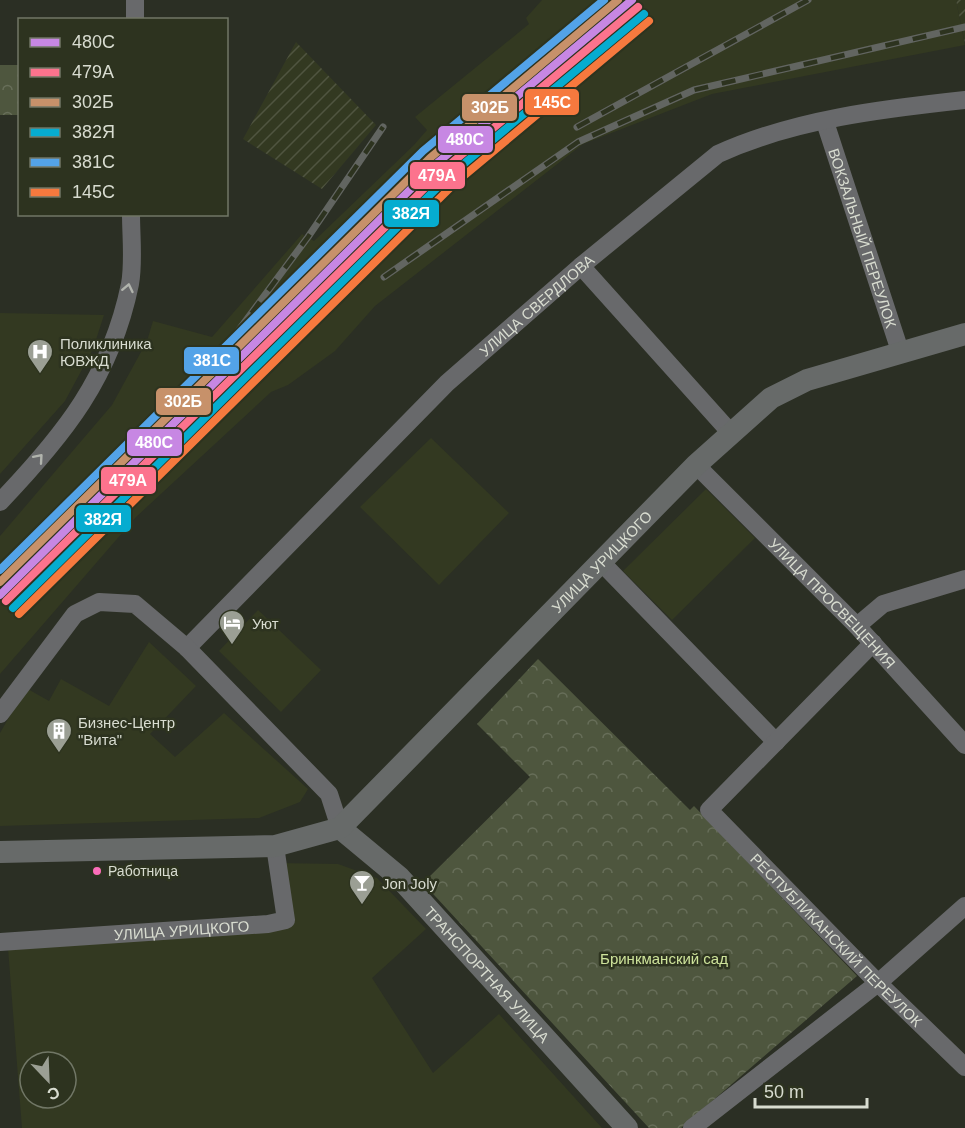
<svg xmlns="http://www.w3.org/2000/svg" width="965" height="1128" font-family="Arial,sans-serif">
	<defs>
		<pattern id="industrial-furrows" width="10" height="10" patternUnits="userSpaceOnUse" patternTransform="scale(1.5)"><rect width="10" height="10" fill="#333921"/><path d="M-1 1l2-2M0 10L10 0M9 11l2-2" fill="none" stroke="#505540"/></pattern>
		<pattern id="forest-crowns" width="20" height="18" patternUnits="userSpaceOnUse" patternTransform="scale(1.5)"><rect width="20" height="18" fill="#4e563e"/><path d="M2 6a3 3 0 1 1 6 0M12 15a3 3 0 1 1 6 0" fill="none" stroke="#676e59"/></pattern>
	</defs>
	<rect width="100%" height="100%" fill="#2b2f24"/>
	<!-- built -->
	<path fill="#333921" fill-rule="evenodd" d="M 542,0 L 956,0 L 965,45 L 712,94 L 583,144 L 375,306 L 335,351 L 288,385 L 271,392 L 136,517 L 0,674 L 0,536 L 112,405 L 147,341 L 153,321 L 212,337 L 302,234 L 314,241 L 414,145 L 427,130 L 415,117 L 529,24 L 526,18 Z
		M 0,313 L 104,315 L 93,349 L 65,401 L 0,474 Z
		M 431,438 L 509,513 L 439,585 L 360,507 Z
		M 706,489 L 755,538 L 672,620 L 623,571 Z
		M 258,610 L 321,670 L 281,712 L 219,651 Z
		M 149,642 L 196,686 L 150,734 L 175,757 L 224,713 L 308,789 L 300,802 L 259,818 L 0,826 L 0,733 L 26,688 L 49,701 L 61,679 L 109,706 Z
		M 274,863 L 338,864 L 377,878 L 426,929 L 372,978 L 433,1073 L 499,1014 L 602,1128 L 22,1128 L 7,935 L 282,918 ZM 30,1062 L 66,1062 L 66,1098 L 30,1098 Z"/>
	<!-- industrial -->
	<path fill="url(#industrial-furrows)" d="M 956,0 L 965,0 L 965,43 Z
		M 296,42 L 376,125 L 322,189 L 243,139 Z"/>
	<!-- forest -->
	<path fill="url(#forest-crowns)" d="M 0,65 L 19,65 L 19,115 L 0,115 Z
		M 538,659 L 690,810 L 694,806 L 857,976 L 681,1128 L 649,1128 L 423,883 L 530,777 L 477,724 Z"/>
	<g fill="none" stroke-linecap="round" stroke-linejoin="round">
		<!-- minor -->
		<g stroke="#68696b" stroke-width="18">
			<path d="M 135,20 L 135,0"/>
			<path id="s1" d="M 825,122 L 901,354"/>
			<path d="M 581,266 L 730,432"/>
			<path id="s2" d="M 696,465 L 857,626 L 965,745"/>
			<path d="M 0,502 C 64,435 111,377 130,284 C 134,262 131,237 131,214"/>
			<path d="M 601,562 L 776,742"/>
			<path d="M 857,626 L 883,604 L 965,579"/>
			<path id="s3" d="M 873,643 L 709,810 L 878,983 L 965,1067"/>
			<path id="s4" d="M 187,648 L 447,383 L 581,266 L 718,154 C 795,119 882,109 965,100"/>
			<path d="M 0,714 L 75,614 L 99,602 L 135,604 L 187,648 L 329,794 L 340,828"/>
			<path id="s5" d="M 0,942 L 268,924 L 286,920 L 275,846"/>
			<path d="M 692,1128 L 878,983 L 965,906"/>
		</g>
		<!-- major -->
		<g stroke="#676a69" stroke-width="22">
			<path id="s6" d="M 340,828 L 399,877 L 627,1128"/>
			<path id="s7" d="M 0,852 L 275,846 L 340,828 L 696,465 L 771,398 L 807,380 L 965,334"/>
		</g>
		<defs>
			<path id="rail" d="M 577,127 L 808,0
				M 384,277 L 578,142 L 694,90 L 965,27
				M 218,358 L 308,237 L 383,127"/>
		</defs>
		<!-- rail casing -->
		<use href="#rail" stroke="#626561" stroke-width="7"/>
		<!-- rail -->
		<use href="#rail" stroke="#2d331f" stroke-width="4.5" stroke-dasharray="14" stroke-linecap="butt"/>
		<defs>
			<path id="rail-1" d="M 0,595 L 436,164 L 632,0"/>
			<path id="rail-2" d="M 6,601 L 442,171 L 638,7"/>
			<path id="rail-3" d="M 0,582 L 430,158 L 618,0"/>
			<path id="rail-4" d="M 13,608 L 448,177 L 644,14"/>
			<path id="rail-5" d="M 0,570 L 423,151 L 604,0"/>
			<path id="rail-6" d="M 19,614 L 454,184 L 649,21"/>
		</defs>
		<!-- rail-1 casing -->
		<use href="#rail-1" stroke="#2d331f" stroke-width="12"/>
		<!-- rail-2 casing -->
		<use href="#rail-2" stroke="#2d331f" stroke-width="12"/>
		<!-- rail-3 casing -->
		<use href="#rail-3" stroke="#2d331f" stroke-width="12"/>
		<!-- rail-4 casing -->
		<use href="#rail-4" stroke="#2d331f" stroke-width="12"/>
		<!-- rail-5 casing -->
		<use href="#rail-5" stroke="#2d331f" stroke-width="12"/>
		<!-- rail-6 casing -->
		<use href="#rail-6" stroke="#2d331f" stroke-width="12"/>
		<!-- rail-1 -->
		<use href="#rail-1" stroke="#c787e3" stroke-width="8"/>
		<!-- rail-2 -->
		<use href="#rail-2" stroke="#fc738d" stroke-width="8"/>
		<!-- rail-3 -->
		<use href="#rail-3" stroke="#c7916a" stroke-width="8"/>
		<!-- rail-4 -->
		<use href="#rail-4" stroke="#06acd0" stroke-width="8"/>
		<!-- rail-5 -->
		<use href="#rail-5" stroke="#53a3e8" stroke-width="8"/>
		<!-- rail-6 -->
		<use href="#rail-6" stroke="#f6793e" stroke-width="8"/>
	</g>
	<!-- one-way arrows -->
	<defs><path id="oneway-chevron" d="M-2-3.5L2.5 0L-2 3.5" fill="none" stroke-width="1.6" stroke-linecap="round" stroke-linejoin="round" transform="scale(1.5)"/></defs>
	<g stroke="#b1b4ad">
		<use href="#oneway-chevron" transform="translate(128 288) rotate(-78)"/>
		<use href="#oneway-chevron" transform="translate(39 458) rotate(-49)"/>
	</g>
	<!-- icons -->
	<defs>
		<symbol id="hospital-pin" viewBox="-11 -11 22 30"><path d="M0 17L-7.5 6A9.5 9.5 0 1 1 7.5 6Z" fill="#9b9f94" stroke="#2d331f"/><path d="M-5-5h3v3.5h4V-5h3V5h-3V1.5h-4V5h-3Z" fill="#fff"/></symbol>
		<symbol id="hotel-pin" viewBox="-11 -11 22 30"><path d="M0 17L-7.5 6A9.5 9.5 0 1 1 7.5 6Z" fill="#9b9f94" stroke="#2d331f"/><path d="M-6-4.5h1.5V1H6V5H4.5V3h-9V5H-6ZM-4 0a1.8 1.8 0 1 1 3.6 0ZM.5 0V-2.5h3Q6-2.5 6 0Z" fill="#fff"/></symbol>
		<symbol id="building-pin" viewBox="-11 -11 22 30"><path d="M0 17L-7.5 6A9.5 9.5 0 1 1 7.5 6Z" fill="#9b9f94" stroke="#2d331f"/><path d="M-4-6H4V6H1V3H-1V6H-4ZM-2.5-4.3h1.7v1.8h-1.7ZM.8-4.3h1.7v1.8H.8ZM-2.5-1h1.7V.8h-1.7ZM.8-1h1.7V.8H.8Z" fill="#fff"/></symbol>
		<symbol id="bar-pin" viewBox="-11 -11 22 30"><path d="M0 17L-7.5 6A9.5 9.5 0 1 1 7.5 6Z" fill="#9b9f94" stroke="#2d331f"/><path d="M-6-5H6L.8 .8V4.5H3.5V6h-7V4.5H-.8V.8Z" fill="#fff"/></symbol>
	</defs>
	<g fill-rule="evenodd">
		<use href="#hospital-pin" x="25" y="337" width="30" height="40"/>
		<use href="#hotel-pin" x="217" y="608" width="30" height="40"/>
		<use href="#building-pin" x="44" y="716" width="30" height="40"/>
		<use href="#bar-pin" x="347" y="868" width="30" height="40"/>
	</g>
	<!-- markers -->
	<circle fill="#fb6dba" stroke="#2d331f" stroke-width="2" cx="97" cy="871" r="5"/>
	<g text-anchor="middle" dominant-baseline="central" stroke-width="5" stroke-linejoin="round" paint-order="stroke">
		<!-- bus labels -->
		<g font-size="14" fill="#d8dcd0" stroke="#2d331f" text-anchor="start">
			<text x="108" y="871">Работница</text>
		</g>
		<!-- street labels -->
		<g font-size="15" fill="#d8dcd0" stroke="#2d331f">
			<text stroke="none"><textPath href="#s1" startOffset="122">ВОКЗАЛЬНЫЙ ПЕРЕУЛОК</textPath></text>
			<text stroke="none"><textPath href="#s4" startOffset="490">УЛИЦА СВЕРДЛОВА</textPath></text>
			<text stroke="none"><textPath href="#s7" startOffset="716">УЛИЦА УРИЦКОГО</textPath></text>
			<text stroke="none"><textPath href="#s2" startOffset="194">УЛИЦА ПРОСВЕЩЕНИЯ</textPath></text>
			<text stroke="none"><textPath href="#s5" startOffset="182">УЛИЦА УРИЦКОГО</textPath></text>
			<text stroke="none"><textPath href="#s3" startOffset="416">РЕСПУБЛИКАНСКИЙ ПЕРЕУЛОК</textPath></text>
			<text stroke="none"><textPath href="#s6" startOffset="208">ТРАНСПОРТНАЯ УЛИЦА</textPath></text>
		</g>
		<!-- poi labels -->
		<g font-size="15" fill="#d8dcd0" stroke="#2d331f" text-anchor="start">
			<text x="60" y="343">Поликлиника<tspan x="60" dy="17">ЮВЖД</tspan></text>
			<text x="252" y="623">Уют</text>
			<text x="78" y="722">Бизнес-Центр<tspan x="78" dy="17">"Вита"</tspan></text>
			<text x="382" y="883">Jon Joly</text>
		</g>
		<!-- park labels -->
		<g font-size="15" fill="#cee39b" stroke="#2d331f">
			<text x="664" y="958">Бринкманский сад</text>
		</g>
	</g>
	<g stroke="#2d331f" stroke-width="2">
		<rect x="524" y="88" width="56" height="28" rx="6" fill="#f6793e"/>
		<rect x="461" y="93" width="57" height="29" rx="6" fill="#c7916a"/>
		<rect x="437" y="125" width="57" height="29" rx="6" fill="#c787e3"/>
		<rect x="409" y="161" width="57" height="29" rx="6" fill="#fc738d"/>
		<rect x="383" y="199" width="57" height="29" rx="6" fill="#06acd0"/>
		<rect x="183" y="346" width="57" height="29" rx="6" fill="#53a3e8"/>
		<rect x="155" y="387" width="57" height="29" rx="6" fill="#c7916a"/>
		<rect x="126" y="428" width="57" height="29" rx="6" fill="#c787e3"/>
		<rect x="100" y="466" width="57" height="29" rx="6" fill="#fc738d"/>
		<rect x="75" y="504" width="57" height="29" rx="6" fill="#06acd0"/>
	</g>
	<g font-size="16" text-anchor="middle" font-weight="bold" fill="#fff">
		<text x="552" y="108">145С</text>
		<text x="490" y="113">302Б</text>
		<text x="465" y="145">480С</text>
		<text x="437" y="181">479А</text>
		<text x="411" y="219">382Я</text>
		<text x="212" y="366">381С</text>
		<text x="183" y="407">302Б</text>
		<text x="154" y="448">480С</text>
		<text x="128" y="486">479А</text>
		<text x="103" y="525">382Я</text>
	</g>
	<!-- legend -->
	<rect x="18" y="18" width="210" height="198" fill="#2d331f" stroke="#717766" stroke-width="1.5"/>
	<rect x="30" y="38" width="30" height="9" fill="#c787e3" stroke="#717766" stroke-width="1.5"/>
	<text x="72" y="48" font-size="18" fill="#d8dcd0">480С</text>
	<rect x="30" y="68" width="30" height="9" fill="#fc738d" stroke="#717766" stroke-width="1.5"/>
	<text x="72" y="78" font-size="18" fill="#d8dcd0">479А</text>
	<rect x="30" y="98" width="30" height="9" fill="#c7916a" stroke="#717766" stroke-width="1.5"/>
	<text x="72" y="108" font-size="18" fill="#d8dcd0">302Б</text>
	<rect x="30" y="128" width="30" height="9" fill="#06acd0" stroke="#717766" stroke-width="1.5"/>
	<text x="72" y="138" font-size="18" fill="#d8dcd0">382Я</text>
	<rect x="30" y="158" width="30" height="9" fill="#53a3e8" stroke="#717766" stroke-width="1.5"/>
	<text x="72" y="168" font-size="18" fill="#d8dcd0">381С</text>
	<rect x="30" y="188" width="30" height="9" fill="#f6793e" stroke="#717766" stroke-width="1.5"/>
	<text x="72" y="198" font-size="18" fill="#d8dcd0">145С</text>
	<!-- north arrow -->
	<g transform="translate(48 1080) rotate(157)"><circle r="28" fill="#2d331f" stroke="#717766" stroke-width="1.5"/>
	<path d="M0-4.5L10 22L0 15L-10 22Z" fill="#9b9f94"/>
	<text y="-9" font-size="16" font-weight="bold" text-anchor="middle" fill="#d8dcd0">С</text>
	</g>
	<!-- scale -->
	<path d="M755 1098v9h112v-9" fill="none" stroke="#d8dcd0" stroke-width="3"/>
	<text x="764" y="1098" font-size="18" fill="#d8dcd0" stroke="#2d331f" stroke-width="4.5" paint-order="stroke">50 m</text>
</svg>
